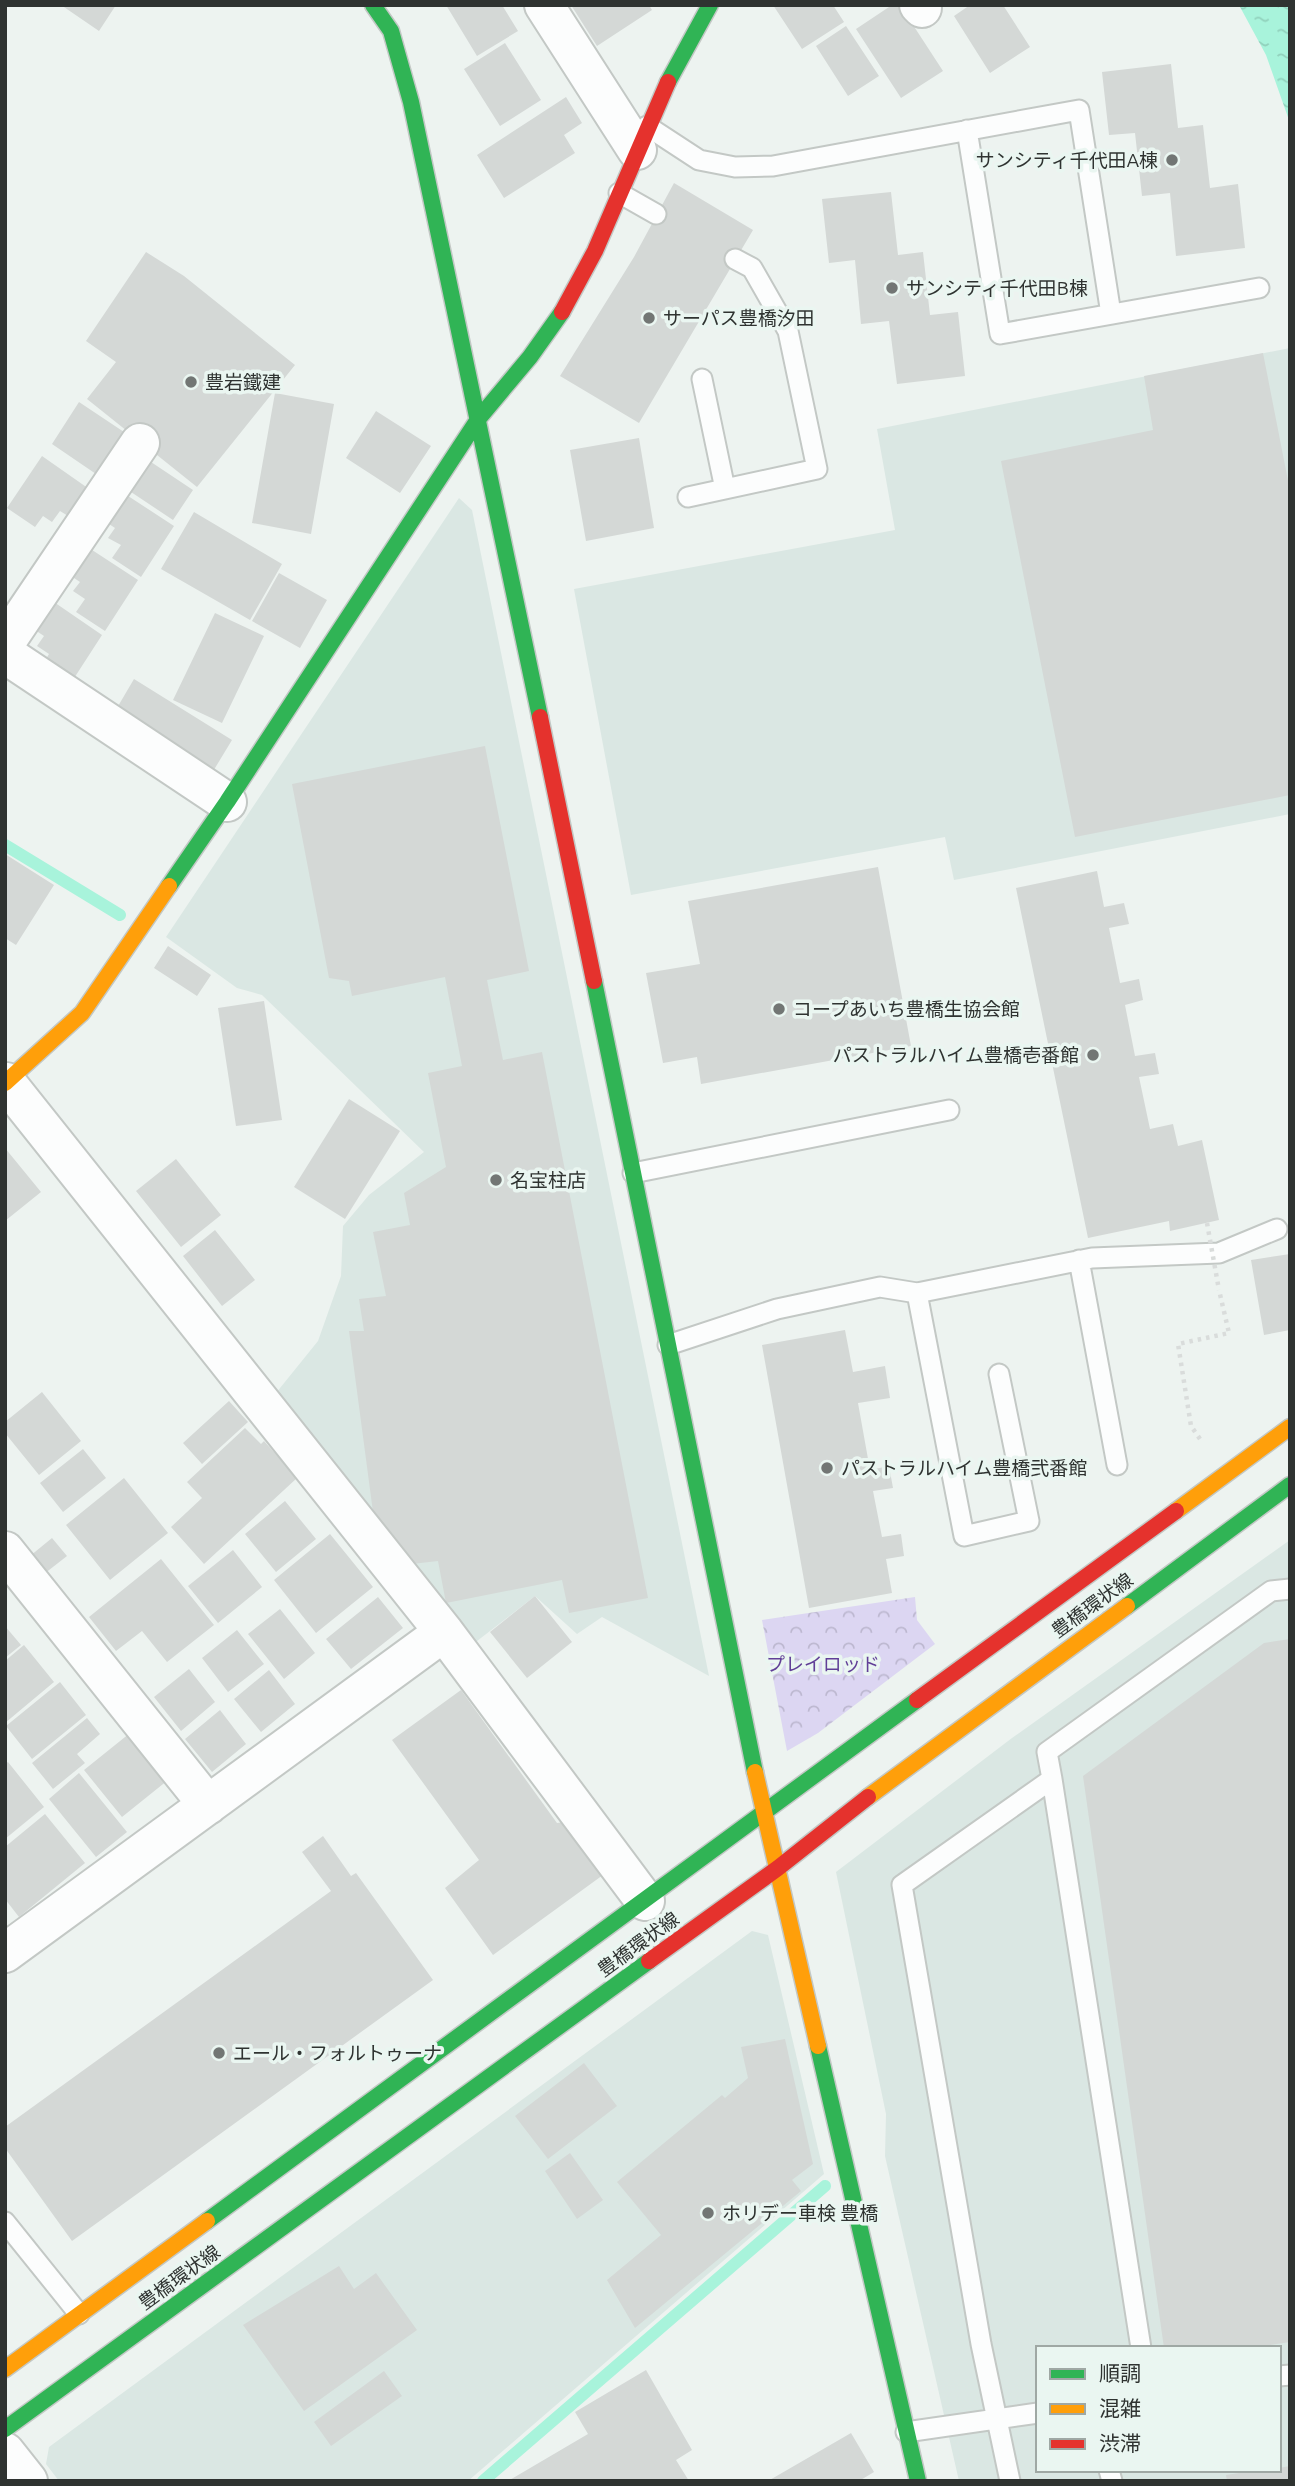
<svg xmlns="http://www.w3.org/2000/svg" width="1295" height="2486" font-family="Ubuntu,'Noto Sans JP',sans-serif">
	<defs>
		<pattern id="park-crowns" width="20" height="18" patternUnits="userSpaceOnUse" patternTransform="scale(1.75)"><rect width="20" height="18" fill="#dcd6f2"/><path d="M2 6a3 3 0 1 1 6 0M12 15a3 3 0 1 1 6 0" fill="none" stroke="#bdb8d0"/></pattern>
		<pattern id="water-ripples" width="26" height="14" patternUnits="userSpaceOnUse" patternTransform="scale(1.75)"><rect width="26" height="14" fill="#a8f3db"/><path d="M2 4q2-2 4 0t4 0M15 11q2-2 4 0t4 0" fill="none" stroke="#91d1bc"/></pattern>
	</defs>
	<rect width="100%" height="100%" fill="#edf3f0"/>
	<!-- built -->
	<path fill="#dae7e3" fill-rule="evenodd" d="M 1290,348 L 1290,814 L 954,880 L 945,837 L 631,895 L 574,589 L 895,530 L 877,429 Z
		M 459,498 L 472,510 L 709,1676 L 602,1617 L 577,1634 L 535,1596 L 468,1648 L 272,1398 L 318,1341 L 341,1276 L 343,1226 L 369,1195 L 424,1152 L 262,995 L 237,988 L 166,937 Z
		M 1290,1540 L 1290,2481 L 959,2481 L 885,2156 L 886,2114 L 836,1872 L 1012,1738 ZM 1038,2348 L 1279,2348 L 1279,2470 L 1038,2470 Z
		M 752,1931 L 768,1935 L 824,2174 L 468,2481 L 59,2481 L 46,2464 L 49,2447 Z"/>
	<!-- park -->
	<path fill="url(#park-crowns)" d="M 915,1597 L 917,1620 L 935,1644 L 818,1733 L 787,1751 L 762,1620 Z"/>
	<!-- water -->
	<path fill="url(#water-ripples)" d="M 1239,5 L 1290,5 L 1290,123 L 1266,55 Z"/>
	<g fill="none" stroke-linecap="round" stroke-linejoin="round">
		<!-- stream -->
		<path stroke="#a8f3db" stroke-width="12" d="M 5,845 L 120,915
			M 483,2481 L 825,2186"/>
	</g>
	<!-- building -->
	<path fill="#d4d8d6" d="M 61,5 L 116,5 L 99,31 Z
		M 446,5 L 502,5 L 518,31 L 477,56 Z
		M 571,5 L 649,5 L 652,10 L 597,46 Z
		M 773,5 L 833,5 L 844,22 L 802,49 Z
		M 892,5 L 900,5 L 943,71 L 901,98 L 856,29 Z
		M 970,5 L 1003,5 L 1030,47 L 990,73 L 954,16 Z
		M 846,26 L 879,76 L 848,96 L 816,46 Z
		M 505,43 L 541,100 L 500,126 L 464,69 Z
		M 1171,64 L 1178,128 L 1203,125 L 1210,188 L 1238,184 L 1245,248 L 1176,256 L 1170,193 L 1142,196 L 1135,133 L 1109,135 L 1102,72 Z
		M 566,97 L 582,123 L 564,135 L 575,153 L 504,198 L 477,155 Z
		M 674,183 L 753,230 L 639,423 L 560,376 L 634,257 Z
		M 891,192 L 898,255 L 923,252 L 930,315 L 958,312 L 965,376 L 897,384 L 889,321 L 861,324 L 855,260 L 829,263 L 822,199 Z
		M 146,252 L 184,276 L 295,365 L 197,487 L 87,399 L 116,362 L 86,341 Z
		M 1263,353 L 1290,491 L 1290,795 L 1075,837 L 1001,461 L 1153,430 L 1144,376 Z
		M 275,393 L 334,404 L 311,534 L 252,523 Z
		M 79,402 L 124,432 L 96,474 L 52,444 Z
		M 376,411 L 431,446 L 400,493 L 346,458 Z
		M 639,438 L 654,528 L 586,541 L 570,450 Z
		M 42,456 L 92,491 L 73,519 L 60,511 L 52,522 L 43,516 L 35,527 L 7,508 Z
		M 145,458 L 193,490 L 173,520 L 125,488 Z
		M 122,492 L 174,526 L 141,577 L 112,558 L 121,545 L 108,538 L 115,528 L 103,520 Z
		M 194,512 L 282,564 L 250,620 L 161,569 Z
		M 86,546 L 138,580 L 105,631 L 76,612 L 85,599 L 73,591 L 80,582 L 68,574 Z
		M 279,573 L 327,600 L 300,648 L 252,621 Z
		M 51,600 L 102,635 L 69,686 L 41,667 L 49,654 L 37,646 L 44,636 L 32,628 Z
		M 215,613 L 264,636 L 222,723 L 173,700 Z
		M 134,679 L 232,740 L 212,773 L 114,713 Z
		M 485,746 L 529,971 L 487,980 L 503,1060 L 542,1052 L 648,1598 L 569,1613 L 562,1580 L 446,1603 L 438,1561 L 403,1565 L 373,1512 L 349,1331 L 364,1331 L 359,1299 L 386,1296 L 373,1232 L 410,1225 L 404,1193 L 446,1167 L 428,1073 L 462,1066 L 445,977 L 352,996 L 349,981 L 329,978 L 292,784 Z
		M 5,854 L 54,885 L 16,945 L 5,938 Z
		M 878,867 L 911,1046 L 701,1084 L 697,1057 L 663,1063 L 646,973 L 700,964 L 688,901 Z
		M 1097,871 L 1104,907 L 1124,903 L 1129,924 L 1109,928 L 1120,983 L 1139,979 L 1143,1000 L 1125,1005 L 1135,1056 L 1155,1053 L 1159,1074 L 1139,1077 L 1150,1129 L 1173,1124 L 1178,1146 L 1202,1140 L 1219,1220 L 1170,1231 L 1169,1221 L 1088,1238 L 1016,888 Z
		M 168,946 L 211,975 L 197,996 L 154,968 Z
		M 264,1001 L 282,1120 L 236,1126 L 218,1008 Z
		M 349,1099 L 400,1131 L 345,1219 L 294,1187 Z
		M 5,1148 L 41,1192 L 5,1221 Z
		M 176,1159 L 221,1215 L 181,1247 L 136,1191 Z
		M 215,1230 L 255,1280 L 222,1306 L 183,1256 Z
		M 1290,1254 L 1290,1330 L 1264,1335 L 1251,1260 Z
		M 845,1330 L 853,1372 L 885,1366 L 890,1398 L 858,1403 L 870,1470 L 889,1466 L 893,1488 L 873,1491 L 882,1537 L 901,1534 L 904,1556 L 886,1559 L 892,1593 L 809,1608 L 762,1345 Z
		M 42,1392 L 81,1441 L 39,1475 L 5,1433 L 5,1422 Z
		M 229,1401 L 248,1422 L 202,1464 L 183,1443 Z
		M 245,1428 L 261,1444 L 264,1441 L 297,1478 L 204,1564 L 171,1527 L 202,1498 L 187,1482 Z
		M 83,1449 L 106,1478 L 63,1512 L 40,1483 Z
		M 124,1478 L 168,1533 L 110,1580 L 66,1525 Z
		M 285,1501 L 316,1539 L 276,1572 L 245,1534 Z
		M 330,1534 L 373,1587 L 316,1633 L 274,1580 Z
		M 52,1538 L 67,1556 L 44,1574 L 30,1556 Z
		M 233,1550 L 262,1587 L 218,1623 L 188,1586 Z
		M 161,1559 L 214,1625 L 167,1662 L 142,1631 L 116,1651 L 89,1617 Z
		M 535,1596 L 572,1642 L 527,1678 L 490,1632 Z
		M 378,1597 L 403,1628 L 351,1669 L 326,1639 Z
		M 280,1609 L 315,1653 L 284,1679 L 248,1634 Z
		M 5,1626 L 21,1645 L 5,1658 Z
		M 237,1630 L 264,1664 L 228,1692 L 202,1658 Z
		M 1290,1639 L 1290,2342 L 1250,2348 L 1164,2348 L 1083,1776 L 1264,1643 Z
		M 24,1645 L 54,1682 L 5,1723 L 5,1661 Z
		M 189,1669 L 215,1702 L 181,1731 L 154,1697 Z
		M 269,1670 L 295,1704 L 261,1732 L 234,1699 Z
		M 60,1682 L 86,1715 L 32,1759 L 6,1726 Z
		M 461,1690 L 557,1823 L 565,1822 L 603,1875 L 493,1955 L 445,1888 L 479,1860 L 392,1740 Z
		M 220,1710 L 246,1744 L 212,1772 L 185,1739 Z
		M 87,1718 L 100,1734 L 77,1754 L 85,1763 L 53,1789 L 32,1763 Z
		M 135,1729 L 173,1776 L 122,1817 L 84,1770 Z
		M 8,1762 L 44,1807 L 5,1839 L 5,1764 Z
		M 79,1773 L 127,1832 L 96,1857 L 49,1799 Z
		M 45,1814 L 85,1863 L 19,1917 L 5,1899 L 5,1847 Z
		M 323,1836 L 351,1876 L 356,1873 L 433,1980 L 72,2241 L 5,2148 L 5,2127 L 331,1891 L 302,1852 Z
		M 785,2039 L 813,2164 L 792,2180 L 801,2191 L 635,2328 L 607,2280 L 661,2235 L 617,2182 L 722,2095 L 725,2098 L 748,2078 L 741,2047 Z
		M 584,2063 L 617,2106 L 548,2159 L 515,2116 Z
		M 570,2153 L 603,2200 L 577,2219 L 545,2171 Z
		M 339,2266 L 354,2289 L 376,2273 L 417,2330 L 304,2411 L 243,2325 Z
		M 646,2370 L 692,2450 L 676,2460 L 689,2481 L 508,2481 L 588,2434 L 575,2412 Z
		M 384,2371 L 402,2396 L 331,2446 L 314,2422 Z
		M 851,2433 L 874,2472 L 859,2481 L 768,2481 Z
		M 1290,2466 L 1290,2481 L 1227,2481 L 1226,2475 L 1259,2470 L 1279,2470 L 1279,2468 Z"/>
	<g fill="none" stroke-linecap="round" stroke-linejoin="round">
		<defs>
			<path id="lane" d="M 647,126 L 699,160 L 735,167 L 773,166 L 1079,110 L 1111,314
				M 967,130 L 1000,334 L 1259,288
				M 619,193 L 656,214
				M 702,379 L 725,489
				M 688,497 L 817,469 L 788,331 L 752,268 L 735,259
				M 633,1173 L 949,1110
				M 1079,1260 L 1117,1465
				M 917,1293 L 964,1536 L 1029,1521 L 999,1374
				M 668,1345 L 777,1309 L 880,1287 L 917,1293 L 1092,1258 L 1219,1253 L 1277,1229
				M 1052,1779 L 1141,2348
				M 5,2222 L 79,2314
				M 1279,2376 L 1290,2375
				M 906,2432 L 1038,2413
				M 1109,2470 L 1112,2481
				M 1010,2481 L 981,2344 L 902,1885 L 1052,1779 L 1047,1752 L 1271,1591 L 1290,1589"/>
			<path id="street" d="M 544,5 L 637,150
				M 919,5 L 922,8
				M 5,643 L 140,443
				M 5,654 L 227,802
				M 6,1082 L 444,1632 L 645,1901
				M 5,1551 L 208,1805
				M 5,1953 L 444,1632
				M 5,2452 L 28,2481"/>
			<path id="fast" d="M 373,5 L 391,31 L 411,102 L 540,717
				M 668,82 L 710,5
				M 169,886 L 227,802 L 479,418 L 530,357 L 562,312
				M 594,981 L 755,1772
				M 1127,1606 L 1290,1485
				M 818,2046 L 918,2481
				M 207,2221 L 917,1700
				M 5,2429 L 649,1961"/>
			<path id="slow" d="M 5,1083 L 82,1013 L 169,886
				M 1176,1511 L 1290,1427
				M 755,1772 L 818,2046
				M 868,1797 L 1127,1606
				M 5,2369 L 207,2221"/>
			<path id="jam" d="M 562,312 L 595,251 L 668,82
				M 540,717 L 594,981
				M 917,1700 L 1176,1511
				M 649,1961 L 778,1868 L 868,1797"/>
		</defs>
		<!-- lane casing -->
		<use href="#lane" stroke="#c3c8c5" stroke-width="23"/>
		<!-- street casing -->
		<use href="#street" stroke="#c3c8c5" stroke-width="42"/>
		<!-- fast casing -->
		<use href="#fast" stroke="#c3c8c5" stroke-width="19"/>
		<!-- slow casing -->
		<use href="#slow" stroke="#c3c8c5" stroke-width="19"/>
		<!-- jam casing -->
		<use href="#jam" stroke="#c3c8c5" stroke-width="19"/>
		<!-- path -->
		<path stroke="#d9dcdb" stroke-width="4.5" stroke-dasharray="3.5 5" stroke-linecap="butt" d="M 1200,1439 L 1191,1426 L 1178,1344 L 1229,1333 L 1219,1290"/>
		<!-- lane -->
		<use href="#lane" stroke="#fcfdfd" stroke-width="19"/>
		<!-- street -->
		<use href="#street" stroke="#fcfdfd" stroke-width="38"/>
		<!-- fast -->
		<use href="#fast" stroke="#30b455" stroke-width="16"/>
		<!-- slow -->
		<use href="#slow" stroke="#ff9f0a" stroke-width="16"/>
		<!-- jam -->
		<use href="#jam" stroke="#e5322d" stroke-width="16"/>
		<!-- path-bridge -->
		<path stroke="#d9dcdb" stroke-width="4.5" stroke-dasharray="3.5 5" stroke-linecap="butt" d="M 1207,1223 L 1219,1290"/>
	</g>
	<!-- markers -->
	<g fill="#727674" stroke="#eaf6f1" stroke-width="2.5">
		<circle cx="1172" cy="160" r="7"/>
		<circle cx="892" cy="288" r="7"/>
		<circle cx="649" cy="318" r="7"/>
		<circle cx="191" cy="382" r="7"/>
		<circle cx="779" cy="1009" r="7"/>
		<circle cx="1093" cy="1055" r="7"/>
		<circle cx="496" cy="1180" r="7"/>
		<circle cx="827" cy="1468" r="7"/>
		<circle cx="219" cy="2053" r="7"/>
		<circle cx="708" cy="2213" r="7"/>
	</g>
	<g text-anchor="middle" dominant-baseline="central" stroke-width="7" stroke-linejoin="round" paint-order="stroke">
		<!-- poi labels -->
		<g font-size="19" fill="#2f3331" stroke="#eaf6f1" text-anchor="start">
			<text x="1158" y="160" text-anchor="end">サンシティ千代田A棟</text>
			<text x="906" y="288">サンシティ千代田B棟</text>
			<text x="663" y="318">サーパス豊橋汐田</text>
			<text x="205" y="382">豊岩鐵建</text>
			<text x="793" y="1009">コープあいち豊橋生協会館</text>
			<text x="1079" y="1055" text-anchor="end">パストラルハイム豊橋壱番館</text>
			<text x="510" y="1180">名宝柱店</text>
			<text x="841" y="1468">パストラルハイム豊橋弐番館</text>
			<text x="233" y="2053">エール・フォルトゥーナ</text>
			<text x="722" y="2213">ホリデー車検 豊橋</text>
		</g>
		<!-- street labels -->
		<g font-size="19" fill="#2f3331" stroke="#eaf6f1">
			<text transform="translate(1092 1605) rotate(-36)">豊橋環状線</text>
			<text transform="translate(638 1944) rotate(-36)">豊橋環状線</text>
			<text transform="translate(179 2277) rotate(-36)">豊橋環状線</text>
		</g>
		<!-- park labels -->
		<g font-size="19" fill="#613f97" stroke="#eaf6f1">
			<text x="823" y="1664">プレイロッド</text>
		</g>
	</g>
	<!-- border -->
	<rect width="1295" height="2486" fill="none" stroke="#2f3331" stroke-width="14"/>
	<!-- legend -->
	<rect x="1036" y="2346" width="245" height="126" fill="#eaf6f1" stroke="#9fa8a4" stroke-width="2"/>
	<rect x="1050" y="2369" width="35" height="10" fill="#30b455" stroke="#9fa8a4" stroke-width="2"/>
	<text x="1099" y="2381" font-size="21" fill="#2f3331">順調</text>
	<rect x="1050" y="2404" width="35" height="10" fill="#ff9f0a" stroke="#9fa8a4" stroke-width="2"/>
	<text x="1099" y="2416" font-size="21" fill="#2f3331">混雑</text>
	<rect x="1050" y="2439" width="35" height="10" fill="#e5322d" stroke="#9fa8a4" stroke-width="2"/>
	<text x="1099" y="2451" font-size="21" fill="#2f3331">渋滞</text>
</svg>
